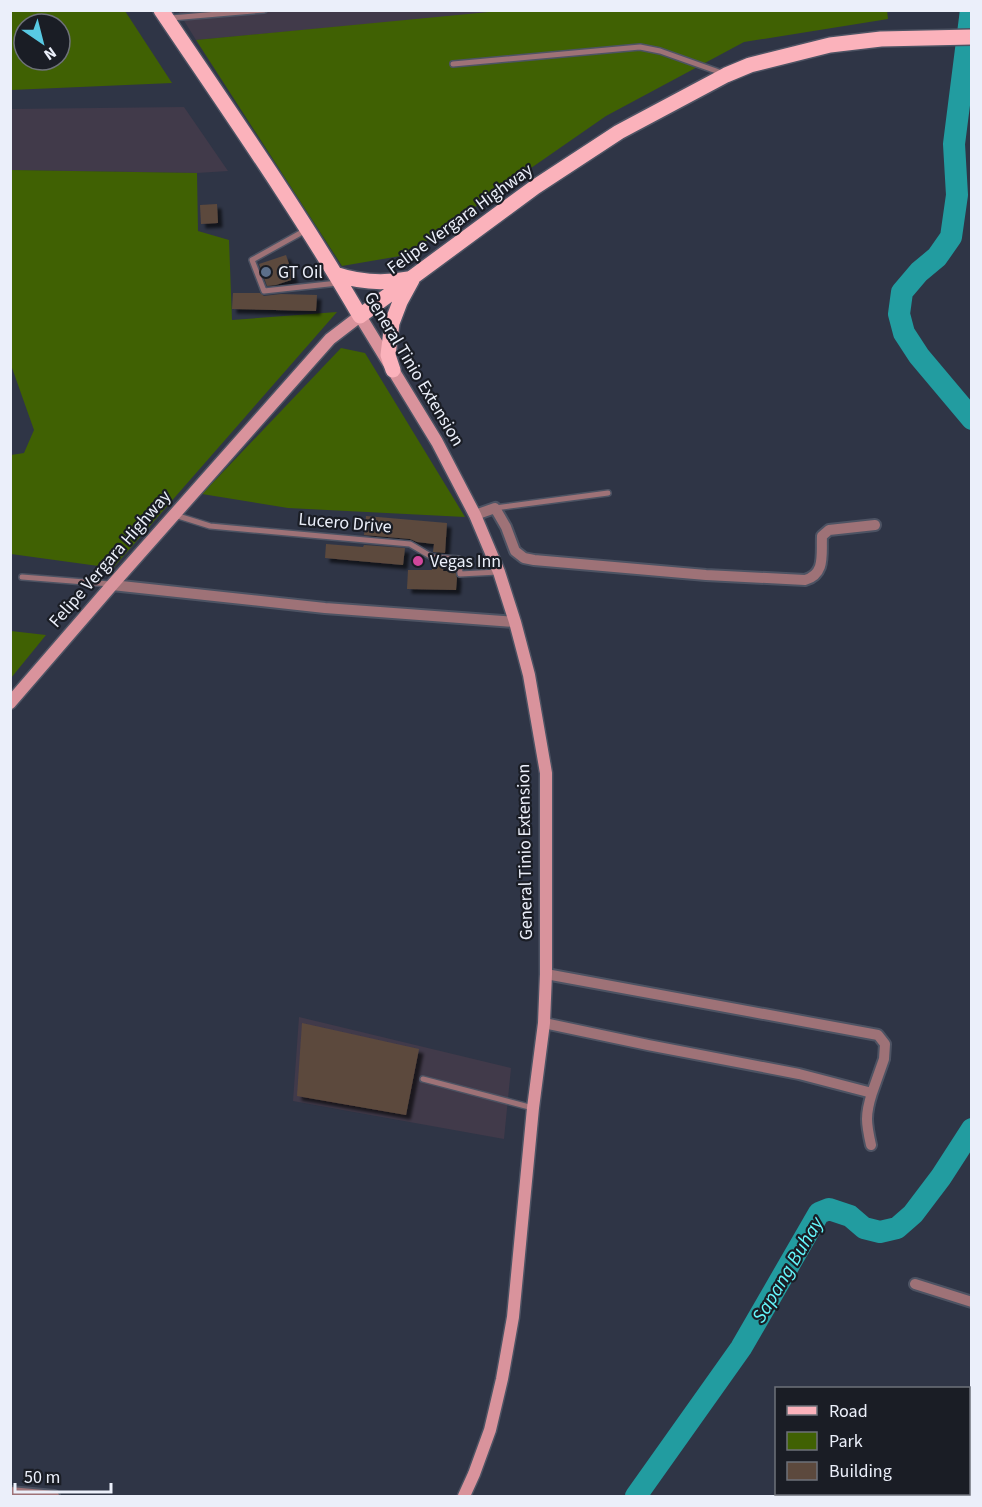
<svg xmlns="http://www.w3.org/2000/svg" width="982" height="1507" font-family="'Source Sans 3',sans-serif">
	<defs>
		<filter id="shadow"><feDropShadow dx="4.5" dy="4.5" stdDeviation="1.5" flood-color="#0009"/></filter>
	</defs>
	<rect width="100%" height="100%" fill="#2f3546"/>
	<!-- industrial -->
	<path fill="#413a4a" d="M 178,11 L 510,11 L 196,40 Z
		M 184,107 L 228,171 L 197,173 L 11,170 L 11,109 Z
		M 299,1017 L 511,1068 L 504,1139 L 293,1101 Z"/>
	<!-- green -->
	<path fill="#406103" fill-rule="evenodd" d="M 510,10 L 887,10 L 888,19 L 744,42 L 606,116 L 406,255 L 342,266 L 196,40 Z
		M 10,11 L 125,11 L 172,83 L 11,90 ZM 24,24 L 60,24 L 60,60 L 24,60 Z
		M 11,170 L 197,173 L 198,231 L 229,240 L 232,320 L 337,312 L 113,568 L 11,554 L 11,455 L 24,453 L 34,430 L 11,365 Z
		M 341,348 L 365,353 L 465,517 L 288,508 L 202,494 Z
		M 11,631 L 46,635 L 11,678 L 10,632 Z"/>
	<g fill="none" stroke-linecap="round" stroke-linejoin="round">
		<!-- river -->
		<path stroke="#229ca0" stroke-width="22" d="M 971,10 L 954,144 L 957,195 L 951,237 L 937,257 L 919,272 L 902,292 L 899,314 L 904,333 L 919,356 L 972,419
			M 636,1496 L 741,1348 L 819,1213 L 829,1209 L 850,1216 L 864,1228 L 880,1232 L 897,1228 L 913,1214 L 941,1177 L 972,1129"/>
	</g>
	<!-- building -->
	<path fill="#5c493d" filter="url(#shadow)" d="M 217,204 L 218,223 L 201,224 L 200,205 Z
		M 286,255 L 294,279 L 276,285 L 267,286 L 259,264 Z
		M 233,293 L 260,293 L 264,296 L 281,294 L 317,295 L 316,311 L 232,309 Z
		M 366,516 L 447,523 L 445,553 L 433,552 L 434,544 L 417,542 L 410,539 L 364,535 Z
		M 326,544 L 363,547 L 364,545 L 405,548 L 403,565 L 325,558 Z
		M 432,562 L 444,563 L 443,571 L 455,571 L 457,578 L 456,590 L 407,589 L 408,570 L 432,570 Z
		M 302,1023 L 419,1049 L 406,1115 L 297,1096 Z"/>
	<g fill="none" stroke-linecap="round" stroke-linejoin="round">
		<defs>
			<path id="lane" d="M 171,18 L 264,10
				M 453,64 L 640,47 L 660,51 L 722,73
				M 306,230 L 252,260 L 264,291 L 338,283
				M 495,508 L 608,493
				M 175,515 L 210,526 L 410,544 L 432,557 L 459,559 L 460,574 L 498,572
				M 22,577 L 110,584
				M 423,1079 L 533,1108
				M 968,1485 L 972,1486"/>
			<path id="street" d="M 475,515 L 495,508 L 506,527 L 515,551 L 524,558 L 534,560 L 706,575 L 805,580 C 826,574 821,554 822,536 L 829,530 L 875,525
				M 112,585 L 325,608 L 515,622
				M 546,974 L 878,1035 L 885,1044 L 884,1059 L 872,1093
				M 544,1023 L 648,1045 L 799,1074 L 872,1093 C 865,1115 866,1123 871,1145
				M 915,1284 L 972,1302
				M 10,1492 L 54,1496"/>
			<path id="secondary" d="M 10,703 L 112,585 L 330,339 L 360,316 L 437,442 L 475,515 L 499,572 L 515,622 L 529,675 L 546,773 L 546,974 L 544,1023 L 533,1108 L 513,1317 L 502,1379 L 490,1430 L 474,1474 L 464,1496"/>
			<path id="primary" d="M 161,10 C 229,111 299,211 360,316 L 535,187 L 619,132 L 726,75 L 750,65 L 830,45 L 881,39 L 972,37
				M 335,274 C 359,282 382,284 407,279
				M 393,370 L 388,355 L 392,323 L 400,302 L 412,280"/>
		</defs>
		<!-- lane casing -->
		<use href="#lane" stroke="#4d5363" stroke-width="8"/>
		<!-- street casing -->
		<use href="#street" stroke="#4d5363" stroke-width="14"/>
		<!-- secondary casing -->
		<use href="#secondary" stroke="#4d5363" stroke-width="15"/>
		<!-- primary casing -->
		<use href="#primary" stroke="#4d5363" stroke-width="18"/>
		<!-- lane -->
		<use href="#lane" stroke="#9e7277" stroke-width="5"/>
		<!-- street -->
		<use href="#street" stroke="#9e7277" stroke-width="10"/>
		<!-- secondary -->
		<use href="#secondary" stroke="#d9939c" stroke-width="12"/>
		<!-- primary -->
		<use href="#primary" stroke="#fbb2bb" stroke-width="15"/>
	</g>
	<!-- markers -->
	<circle fill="#5c6f8a" stroke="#1a1d25" stroke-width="2" cx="266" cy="272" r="6"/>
	<circle fill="#d1479c" stroke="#1a1d25" stroke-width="2" cx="418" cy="561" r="6"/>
	<g text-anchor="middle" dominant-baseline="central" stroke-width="4.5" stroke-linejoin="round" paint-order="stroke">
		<!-- street labels -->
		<g font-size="18" fill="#ebeffa" stroke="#1a1d25">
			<text transform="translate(460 219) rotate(-36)">Felipe Vergara Highway</text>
			<text transform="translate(414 369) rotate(59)">General Tinio Extension</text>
			<text transform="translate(345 523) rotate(5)">Lucero Drive</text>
			<text transform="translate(110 559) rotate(-49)">Felipe Vergara Highway</text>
			<text transform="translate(525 852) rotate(-91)">General Tinio Extension</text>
		</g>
		<!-- poi labels -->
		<g font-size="18" fill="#ebeffa" stroke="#1a1d25" text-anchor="start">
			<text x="278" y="272">GT Oil</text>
			<text x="430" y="561">Vegas Inn</text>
		</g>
		<!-- water labels -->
		<g font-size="20" font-style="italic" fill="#66f8fd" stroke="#1a1d25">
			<text transform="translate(788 1270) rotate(-59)">Sapang Buhay</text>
		</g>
	</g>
	<!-- border -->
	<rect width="982" height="1507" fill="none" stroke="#ebeffa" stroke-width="24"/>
	<!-- legend -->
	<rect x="775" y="1387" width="195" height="108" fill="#1a1d25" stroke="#6e717a" stroke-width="1.5"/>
	<rect x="787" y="1406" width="30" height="9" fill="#fbb2bb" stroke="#6e717a" stroke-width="1.5"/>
	<text x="829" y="1417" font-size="18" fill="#ebeffa">Road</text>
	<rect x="787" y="1432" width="30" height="18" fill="#406103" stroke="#6e717a" stroke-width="1.5"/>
	<text x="829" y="1447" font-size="18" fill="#ebeffa">Park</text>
	<rect x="787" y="1462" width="30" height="18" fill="#5c493d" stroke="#6e717a" stroke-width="1.5"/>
	<text x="829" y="1477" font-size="18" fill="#ebeffa">Building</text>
	<!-- north arrow -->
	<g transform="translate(42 42) rotate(145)"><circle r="28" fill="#1a1d25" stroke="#6e717a" stroke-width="1.5"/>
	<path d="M0-4.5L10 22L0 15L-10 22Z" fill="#58c9e3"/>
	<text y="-9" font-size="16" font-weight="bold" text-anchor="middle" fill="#ebeffa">N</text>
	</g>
	<!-- scale -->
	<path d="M15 1483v9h96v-9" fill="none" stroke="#ebeffa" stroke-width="3"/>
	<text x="24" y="1483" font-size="18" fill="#ebeffa" stroke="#1a1d25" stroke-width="4.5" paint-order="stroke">50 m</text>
</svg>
